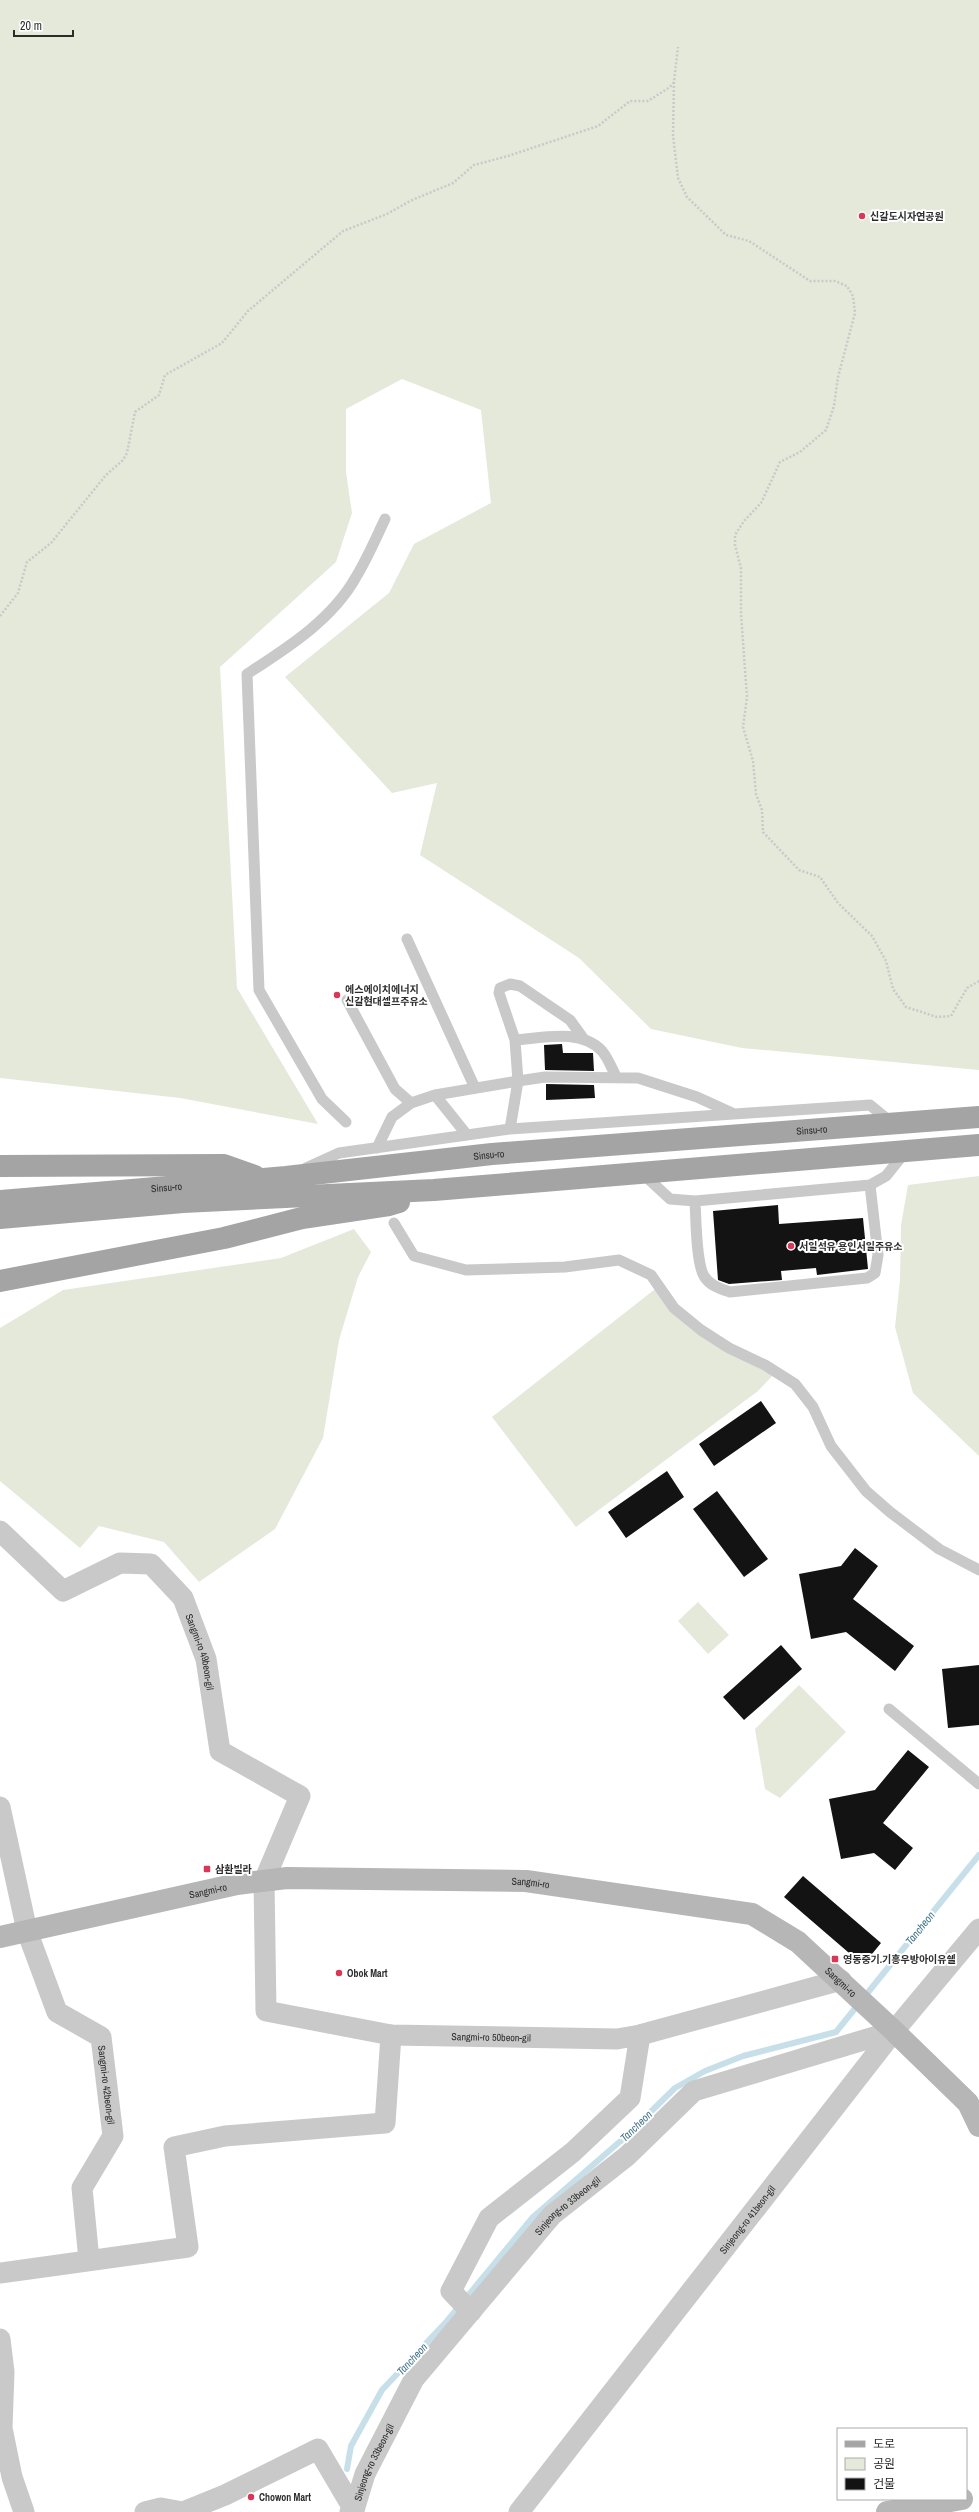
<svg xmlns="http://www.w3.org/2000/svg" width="979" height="2512" font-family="'Archivo Narrow','Noto Sans KR',sans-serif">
	<rect width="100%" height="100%" fill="#fff"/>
	<!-- green -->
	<path fill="#e4e9da" d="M 0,0 L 979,0 L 979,1070 L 742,1048 L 651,1029 L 579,958 L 420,855 L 437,783 L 392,793 L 285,677 L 389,593 L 414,544 L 491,503 L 481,410 L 402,379 L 346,409 L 346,472 L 352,513 L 336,562 L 220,667 L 237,988 L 318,1124 L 180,1098 L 0,1078 Z
		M 979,1176 L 979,1456 L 913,1393 L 895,1327 L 900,1280 L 901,1225 L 908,1185 Z
		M 354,1229 L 371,1252 L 358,1277 L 339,1340 L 323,1438 L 275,1529 L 199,1582 L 164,1542 L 99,1526 L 80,1548 L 0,1481 L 0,1328 L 63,1290 L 281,1258 Z
		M 659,1286 L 674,1308 L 776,1372 L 758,1391 L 576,1527 L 492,1417 Z
		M 698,1602 L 729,1635 L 708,1654 L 678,1621 Z
		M 799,1685 L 846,1732 L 780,1798 L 765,1789 L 755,1729 Z"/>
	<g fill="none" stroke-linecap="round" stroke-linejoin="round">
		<!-- stream -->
		<path stroke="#c6dfe8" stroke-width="6" d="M 347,2469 L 351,2446 L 382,2390 L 447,2321 L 533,2217 L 624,2138 L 675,2088 L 705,2071 L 743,2056 L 836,2032 L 979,1855"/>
	</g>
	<!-- building -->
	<path fill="#131313" d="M 562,1044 L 563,1053 L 593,1053 L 594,1071 L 545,1070 L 544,1045 Z
		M 546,1084 L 594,1085 L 595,1098 L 546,1100 Z
		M 778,1205 L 779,1224 L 863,1218 L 868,1269 L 817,1275 L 816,1268 L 781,1271 L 782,1280 L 729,1284 L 718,1280 L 713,1211 Z
		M 761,1401 L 776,1423 L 714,1466 L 699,1444 Z
		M 667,1471 L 684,1497 L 626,1538 L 608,1512 Z
		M 717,1491 L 768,1559 L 744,1577 L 693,1509 Z
		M 855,1548 L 878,1566 L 853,1599 L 914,1646 L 895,1671 L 846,1632 L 811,1639 L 799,1574 L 841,1566 Z
		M 781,1645 L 802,1669 L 744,1720 L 723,1697 Z
		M 979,1665 L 979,1725 L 948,1728 L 942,1669 Z
		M 908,1750 L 929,1767 L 883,1823 L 913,1848 L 895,1870 L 874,1853 L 841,1859 L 829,1799 L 875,1790 Z
		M 803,1876 L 881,1943 L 863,1965 L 784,1897 Z"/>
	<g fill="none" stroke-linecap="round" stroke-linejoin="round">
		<!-- path -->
		<path stroke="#c9c9c9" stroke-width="2.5" stroke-dasharray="2 2" stroke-linecap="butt" d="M 674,82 L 673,135 L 678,178 L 687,197 L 726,235 L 749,241 L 810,281 L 835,281 L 847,286 L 853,296 L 855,313 L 838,377 L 834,406 L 826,430 L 800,452 L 780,462 L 761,503 L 744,521 L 735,535 L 735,545 L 741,568 L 741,614 L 747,697 L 743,727 L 753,761 L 756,794 L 762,810 L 763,832 L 799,870 L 820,877 L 838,903 L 872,936 L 886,961 L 893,989 L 906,1007 L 937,1017 L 951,1016 L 967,988 L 979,981
			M 0,616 L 18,593 L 27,562 L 51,543 L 106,475 L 123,460 L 127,453 L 135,412 L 159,395 L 165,375 L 222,343 L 248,311 L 343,231 L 387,214 L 410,201 L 453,183 L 474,165 L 508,156 L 598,126 L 630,101 L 648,101 L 670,87 L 674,82 L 678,47"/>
		<!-- lane -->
		<path stroke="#c9c9c9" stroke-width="11" d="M 407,939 L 475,1088
			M 347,1000 L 395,1089 L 411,1103
			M 515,1040 L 499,993 L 500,988 L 510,984 L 520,986 L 570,1020 L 583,1038
			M 435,1095 L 518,1081 L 515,1040 C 542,1038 581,1028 602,1051 C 608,1058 612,1069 617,1078
			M 346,1122 L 322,1099 L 259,990 L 247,674 C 287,648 332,620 356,577 C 367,559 376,538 385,519
			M 510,1129 L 518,1081 L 545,1077 L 638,1078 L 697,1097 L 732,1113
			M 377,1148 L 392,1117 L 411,1103 L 435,1095 L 467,1135
			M 306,1168 L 339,1153 L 510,1129 L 870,1105 L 892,1123
			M 642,1173 L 670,1199 L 695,1201 L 870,1185 L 886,1176 L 906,1151
			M 695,1201 C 696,1217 696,1263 704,1276 C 709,1285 720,1289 730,1292 L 867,1278 L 875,1273 L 878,1255 L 870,1185
			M 394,1223 L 414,1256 L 466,1270 L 565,1267 L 619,1260 L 651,1275 L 674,1308 L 701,1330 L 729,1348 L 765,1365 L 795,1384 L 813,1407 L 831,1446 L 866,1491 L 890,1512 L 939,1549 L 979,1570
			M 889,1709 L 979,1784"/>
		<!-- street -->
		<g stroke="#c9c9c9" stroke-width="21">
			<path id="s1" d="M 0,1531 L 63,1591 L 120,1563 L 151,1564 L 183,1598 L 206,1659 L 220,1751 L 300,1796 L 264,1881 L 266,2011 L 391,2035 L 617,2039 L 640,2035 L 841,1980"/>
			<path id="s2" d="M 0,1807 L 27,1931 L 57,2012 L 101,2037 L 113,2136 L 82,2188 L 89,2260"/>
			<path d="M 0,2273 L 188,2247 L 174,2147 L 225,2136 L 385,2123 L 391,2035"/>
			<path d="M 471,2312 L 451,2291 L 489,2218 L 573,2152 L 630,2098 L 640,2035"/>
			<path d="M 0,2339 L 4,2372 L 2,2428 L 12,2477 L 24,2512"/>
			<path d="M 145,2512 L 161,2508 L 183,2512 L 225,2495 L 318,2449 L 354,2510"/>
			<path id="s3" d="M 350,2512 L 354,2510 L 365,2474 L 414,2379 L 552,2215 L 627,2156 L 694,2091 L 894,2031"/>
			<path id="s4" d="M 519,2512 L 894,2031 L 979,1929"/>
		</g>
		<!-- secondary -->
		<g stroke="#b6b6b6" stroke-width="22">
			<path id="s5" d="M 0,1937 L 237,1884 L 287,1878 L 526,1881 L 752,1914 L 798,1942 L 894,2031 L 968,2103 L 979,2126"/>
			<path d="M 887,2512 L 962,2499"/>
		</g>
		<!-- primary -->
		<g stroke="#a4a4a4" stroke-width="22">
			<path d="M 0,1166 L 224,1165 L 255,1176"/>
			<path id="s6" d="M 0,1201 L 286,1177 L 492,1154 L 979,1117"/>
			<path d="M 0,1218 L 183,1202 L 434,1190 L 979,1145"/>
			<path d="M 0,1281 L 224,1238 L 302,1218 L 389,1205 L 399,1202"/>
		</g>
	</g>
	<!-- markers -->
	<g fill="#d93757" stroke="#fff" stroke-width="1.5">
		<circle cx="862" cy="216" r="4"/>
		<circle cx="337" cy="995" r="4"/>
		<circle cx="791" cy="1246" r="4"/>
		<rect x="203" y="1865" width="8" height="8" rx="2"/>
		<rect x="831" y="1955" width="8" height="8" rx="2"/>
		<circle cx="339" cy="1973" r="4"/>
		<circle cx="251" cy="2497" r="4"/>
	</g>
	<g text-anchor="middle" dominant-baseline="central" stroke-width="4" stroke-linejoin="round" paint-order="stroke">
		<!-- poi labels -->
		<g font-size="10" font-weight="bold" fill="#2c2c2c" stroke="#fff" text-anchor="start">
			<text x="870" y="216">신갈도시자연공원</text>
			<text x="345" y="989">에스에이치에너지<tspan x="345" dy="12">신갈현대셀프주유소</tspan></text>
			<text x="799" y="1246">서일석유 용인서일주유소</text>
			<text x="215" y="1869">삼환빌라</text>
			<text x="843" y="1959">영동중기.기흥우방아이유쉘</text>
			<text x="347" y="1973">Obok Mart</text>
			<text x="259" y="2497">Chowon Mart</text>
		</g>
		<!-- street labels -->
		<g font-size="10" fill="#2c2c2c" stroke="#fff">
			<text stroke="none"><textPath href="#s6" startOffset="815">Sinsu-ro</textPath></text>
			<text stroke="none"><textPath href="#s6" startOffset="491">Sinsu-ro</textPath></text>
			<text stroke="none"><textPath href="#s6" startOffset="167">Sinsu-ro</textPath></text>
			<text stroke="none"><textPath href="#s1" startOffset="285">Sangmi-ro 49beon-gil</textPath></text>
			<text stroke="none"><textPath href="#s5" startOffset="537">Sangmi-ro</textPath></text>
			<text stroke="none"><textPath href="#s5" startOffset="213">Sangmi-ro</textPath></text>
			<text stroke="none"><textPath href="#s5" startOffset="873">Sangmi-ro</textPath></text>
			<text stroke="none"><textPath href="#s1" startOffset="928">Sangmi-ro 50beon-gil</textPath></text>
			<text stroke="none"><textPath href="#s2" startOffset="312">Sangmi-ro 42beon-gil</textPath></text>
			<text stroke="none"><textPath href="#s3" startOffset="381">Sinjeong-ro 33beon-gil</textPath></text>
			<text stroke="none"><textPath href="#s4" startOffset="371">Sinjeong-ro 41beon-gil</textPath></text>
			<text stroke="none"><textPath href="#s3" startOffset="56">Sinjeong-ro 33beon-gil</textPath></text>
		</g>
		<!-- water labels -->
		<g font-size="11" font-style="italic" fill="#407488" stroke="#fff">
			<text transform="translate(920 1928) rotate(-51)">Tancheon</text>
			<text transform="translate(636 2126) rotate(-44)">Tancheon</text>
			<text transform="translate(412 2359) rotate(-47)">Tancheon</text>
		</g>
	</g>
	<!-- legend -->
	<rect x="837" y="2428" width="130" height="72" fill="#ffffff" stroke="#ababab"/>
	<rect x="845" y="2441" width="20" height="6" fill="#a4a4a4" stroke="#ababab"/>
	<text x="873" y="2448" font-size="12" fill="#2c2c2c">도로</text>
	<rect x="845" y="2458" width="20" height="12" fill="#e4e9da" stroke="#ababab"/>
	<text x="873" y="2468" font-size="12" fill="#2c2c2c">공원</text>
	<rect x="845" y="2478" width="20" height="12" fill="#131313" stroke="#ababab"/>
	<text x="873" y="2488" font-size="12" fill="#2c2c2c">건물</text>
	<!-- scale -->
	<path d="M14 30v6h59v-6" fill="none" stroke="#2c2c2c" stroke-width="2"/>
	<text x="20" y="30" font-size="12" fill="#2c2c2c" stroke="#ffffff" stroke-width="3" paint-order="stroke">20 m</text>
</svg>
